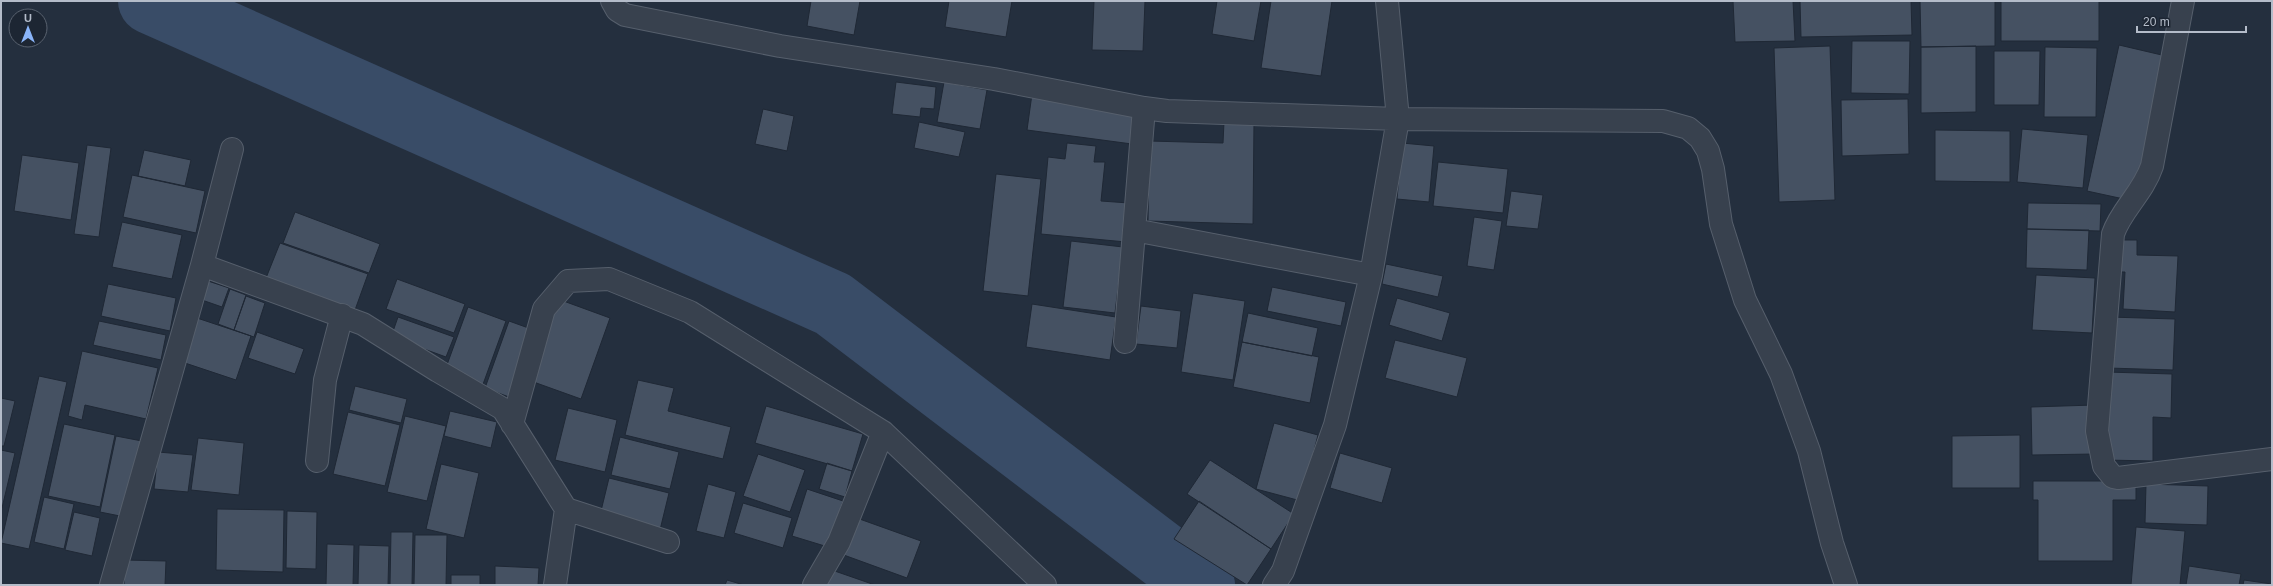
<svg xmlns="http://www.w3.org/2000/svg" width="2273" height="586" font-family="Helvetica,sans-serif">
	<rect width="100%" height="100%" fill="#242f3e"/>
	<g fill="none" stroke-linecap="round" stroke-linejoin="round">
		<!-- river -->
		<path stroke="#394c67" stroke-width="66" d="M 151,1 L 833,304 L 1202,585"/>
	</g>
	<!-- building -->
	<path fill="#455162" stroke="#1f2835" d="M 811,1 L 860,1 L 854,35 L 807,26 Z
		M 949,1 L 1012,1 L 1006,37 L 945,27 Z
		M 1094,1 L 1145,1 L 1143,51 L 1092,50 Z
		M 1217,1 L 1261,1 L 1254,41 L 1212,34 Z
		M 1271,1 L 1332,1 L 1321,76 L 1261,68 Z
		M 1733,1 L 1793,1 L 1795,41 L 1735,42 Z
		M 1800,1 L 1911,1 L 1912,35 L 1801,37 Z
		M 1920,1 L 1995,1 L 1995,46 L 1921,47 Z
		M 2001,1 L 2099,1 L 2099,41 L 2001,41 Z
		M 1852,41 L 1910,41 L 1909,94 L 1851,93 Z
		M 2119,45 L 2166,56 L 2133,201 L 2087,191 Z
		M 1830,46 L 1835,200 L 1779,202 L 1774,48 Z
		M 1976,46 L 1976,112 L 1921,113 L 1921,47 Z
		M 2045,47 L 2097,48 L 2096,117 L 2044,117 Z
		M 1994,51 L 2040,51 L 2039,105 L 1994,105 Z
		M 896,82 L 936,87 L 934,109 L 921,108 L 920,117 L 892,114 Z
		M 944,82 L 987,90 L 980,129 L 937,122 Z
		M 1032,94 L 1136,108 L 1132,144 L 1027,130 Z
		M 1908,99 L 1909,154 L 1842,156 L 1841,100 Z
		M 763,109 L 794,116 L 787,151 L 755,144 Z
		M 919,122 L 965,132 L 959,157 L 914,148 Z
		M 1224,122 L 1254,122 L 1253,224 L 1148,221 L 1149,141 L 1223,143 Z
		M 2022,129 L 2088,135 L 2083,188 L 2017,182 Z
		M 1935,130 L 2010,131 L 2010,182 L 1935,181 Z
		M 1067,143 L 1096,146 L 1094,162 L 1105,162 L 1101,201 L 1129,203 L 1126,242 L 1041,234 L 1048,157 L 1065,159 Z
		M 1402,143 L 1434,146 L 1429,202 L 1397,199 Z
		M 87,145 L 111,148 L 99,237 L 74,234 Z
		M 144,150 L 191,160 L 185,186 L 138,176 Z
		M 22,155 L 79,163 L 71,220 L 14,211 Z
		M 1438,162 L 1508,169 L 1503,213 L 1433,206 Z
		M 996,174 L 1041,179 L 1028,296 L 983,291 Z
		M 132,175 L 205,191 L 196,233 L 123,217 Z
		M 1511,191 L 1543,195 L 1538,229 L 1506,226 Z
		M 2028,203 L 2101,204 L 2100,231 L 2027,229 Z
		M 295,212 L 380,244 L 369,273 L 283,243 Z
		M 1474,217 L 1502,221 L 1494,270 L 1467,266 Z
		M 122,222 L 182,235 L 172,279 L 112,267 Z
		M 2027,229 L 2089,230 L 2087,270 L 2026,268 Z
		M 2113,240 L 2137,240 L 2137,255 L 2178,256 L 2175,312 L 2123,309 L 2125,272 L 2112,272 Z
		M 1071,241 L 1123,247 L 1115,313 L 1063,307 Z
		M 280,243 L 368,274 L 355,310 L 266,278 Z
		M 1386,264 L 1443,276 L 1438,297 L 1382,284 Z
		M 2036,275 L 2095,278 L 2092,333 L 2032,330 Z
		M 397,279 L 465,304 L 454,333 L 386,309 Z
		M 205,280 L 229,288 L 222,307 L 199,299 Z
		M 108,284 L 176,298 L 170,331 L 101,316 Z
		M 1272,287 L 1346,302 L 1341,326 L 1267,311 Z
		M 230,289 L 246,295 L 234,330 L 218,324 Z
		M 1193,293 L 1245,301 L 1233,380 L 1181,372 Z
		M 246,296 L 265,303 L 254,337 L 234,330 Z
		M 1397,298 L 1450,313 L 1442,341 L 1389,325 Z
		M 558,299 L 610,318 L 581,399 L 528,380 Z
		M 1032,304 L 1116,317 L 1110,360 L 1026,347 Z
		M 1141,306 L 1181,311 L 1177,348 L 1136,344 Z
		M 468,307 L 506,321 L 482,387 L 444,373 Z
		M 1248,313 L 1318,328 L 1312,356 L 1242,342 Z
		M 398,317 L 454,337 L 446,357 L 391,337 Z
		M 2109,317 L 2175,319 L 2173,370 L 2108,368 Z
		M 197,318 L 251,336 L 236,380 L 182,362 Z
		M 99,321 L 166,335 L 161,360 L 93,345 Z
		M 509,321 L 534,330 L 509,397 L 485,388 Z
		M 257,332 L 304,349 L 295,374 L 248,358 Z
		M 1395,340 L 1467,358 L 1457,397 L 1385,378 Z
		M 1242,342 L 1319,357 L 1310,403 L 1233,387 Z
		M 82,351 L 158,368 L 146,419 L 85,405 L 82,420 L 68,416 Z
		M 2107,372 L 2172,374 L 2171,418 L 2153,417 L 2153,461 L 2105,460 Z
		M 39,376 L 67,382 L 29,549 L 1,543 Z
		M 638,380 L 674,388 L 668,411 L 731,427 L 723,459 L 625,435 Z
		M 355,386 L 407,399 L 401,423 L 349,410 Z
		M 1,398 L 15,401 L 4,446 L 1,446 Z
		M 2094,405 L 2095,454 L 2032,455 L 2031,407 Z
		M 766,406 L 863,434 L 852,471 L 755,443 Z
		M 568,408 L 617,420 L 605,472 L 555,460 Z
		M 450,411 L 497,422 L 491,448 L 444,436 Z
		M 348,412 L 400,425 L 385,486 L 333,474 Z
		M 405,416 L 446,426 L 427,501 L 387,492 Z
		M 1274,423 L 1318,435 L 1301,501 L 1256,489 Z
		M 64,424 L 115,435 L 100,507 L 48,496 Z
		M 2020,435 L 2020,488 L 1952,488 L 1952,436 Z
		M 116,436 L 142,441 L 125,517 L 100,512 Z
		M 620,437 L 679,452 L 670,489 L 611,475 Z
		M 198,438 L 244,443 L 239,495 L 191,490 Z
		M 1,450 L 15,453 L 2,508 L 1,508 Z
		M 158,452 L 193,455 L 188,492 L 154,489 Z
		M 1340,453 L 1392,468 L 1382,503 L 1330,488 Z
		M 758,454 L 805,470 L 790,512 L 743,496 Z
		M 1210,460 L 1294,514 L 1271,549 L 1187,494 Z
		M 827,463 L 852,471 L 845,497 L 819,489 Z
		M 441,464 L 479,473 L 464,538 L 426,529 Z
		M 609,478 L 669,493 L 660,530 L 600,515 Z
		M 2033,481 L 2136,481 L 2136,500 L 2113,500 L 2113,561 L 2038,561 L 2038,500 L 2033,500 Z
		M 708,484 L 736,492 L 724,538 L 696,531 Z
		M 2146,484 L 2208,486 L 2207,525 L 2145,523 Z
		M 807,489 L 843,501 L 828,547 L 792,536 Z
		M 44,497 L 74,504 L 64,549 L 34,542 Z
		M 1199,501 L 1271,549 L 1247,585 L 1174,539 Z
		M 743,503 L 792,518 L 783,548 L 734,533 Z
		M 217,509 L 284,510 L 283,572 L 216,570 Z
		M 287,511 L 317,512 L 316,569 L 286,568 Z
		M 74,512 L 100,518 L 92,556 L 65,550 Z
		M 854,517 L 921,541 L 907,578 L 841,554 Z
		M 2136,527 L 2185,531 L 2180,585 L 2131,585 Z
		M 391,532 L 413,532 L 412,585 L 390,585 Z
		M 415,535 L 447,535 L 446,585 L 414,585 Z
		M 327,544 L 354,545 L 353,585 L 326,585 Z
		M 359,545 L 389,546 L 388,585 L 358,585 Z
		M 125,560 L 166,561 L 165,585 L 124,585 Z
		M 495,566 L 539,568 L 538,585 L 495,585 Z
		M 2189,566 L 2241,574 L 2239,585 L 2186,585 Z
		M 829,569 L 875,585 L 823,585 Z
		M 451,575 L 480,575 L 480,585 L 451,585 Z
		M 727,580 L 744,585 L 725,585 Z
		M 2244,580 L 2272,584 L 2272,585 L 2243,585 Z"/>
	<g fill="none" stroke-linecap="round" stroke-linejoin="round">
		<defs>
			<path id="minor" d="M 612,1 L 617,10 L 625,15 L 780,46 L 994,79 L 1144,108 L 1167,111 L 1398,119 L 1663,121 L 1688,128 L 1700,138 L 1708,151 L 1713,169 L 1721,224 L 1745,300 L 1781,374 L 1809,451 L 1832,543 L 1846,585
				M 2183,1 L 2152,166 C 2143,193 2121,210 2113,234 L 2097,431 L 2104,466 L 2113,477 L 2118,478 L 2272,459
				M 1134,230 L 1371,275
				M 202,265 L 232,149
				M 1125,342 L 1144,108
				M 512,424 L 544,309 L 568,281 L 609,279 L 690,312 L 883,432 L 1045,585
				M 317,461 L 325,380 L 342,315
				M 111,585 L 202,265 L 363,324 L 438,371 L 503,409 L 566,509 L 668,542
				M 555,585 L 566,509
				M 814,585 L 839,542 L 883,432
				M 1274,585 L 1283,571 L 1335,425 L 1371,275 L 1398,119 L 1387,1"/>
		</defs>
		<!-- minor casing -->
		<use href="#minor" stroke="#565f6c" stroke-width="24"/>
		<!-- minor -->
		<use href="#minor" stroke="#38414e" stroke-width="22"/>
	</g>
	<!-- border -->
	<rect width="2273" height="586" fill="none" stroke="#b4bcc9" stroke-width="4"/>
	<!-- north arrow -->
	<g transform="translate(28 28)"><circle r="19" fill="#1d2633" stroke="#59626f"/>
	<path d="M0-3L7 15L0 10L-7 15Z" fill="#8ab4f8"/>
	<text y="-6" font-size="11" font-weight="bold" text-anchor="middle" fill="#b4bcc9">U</text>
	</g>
	<!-- scale -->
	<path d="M2137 26v6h109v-6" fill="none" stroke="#b4bcc9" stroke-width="2"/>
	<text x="2143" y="26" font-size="12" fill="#b4bcc9" stroke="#1d2633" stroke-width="3" paint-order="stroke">20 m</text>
</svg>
